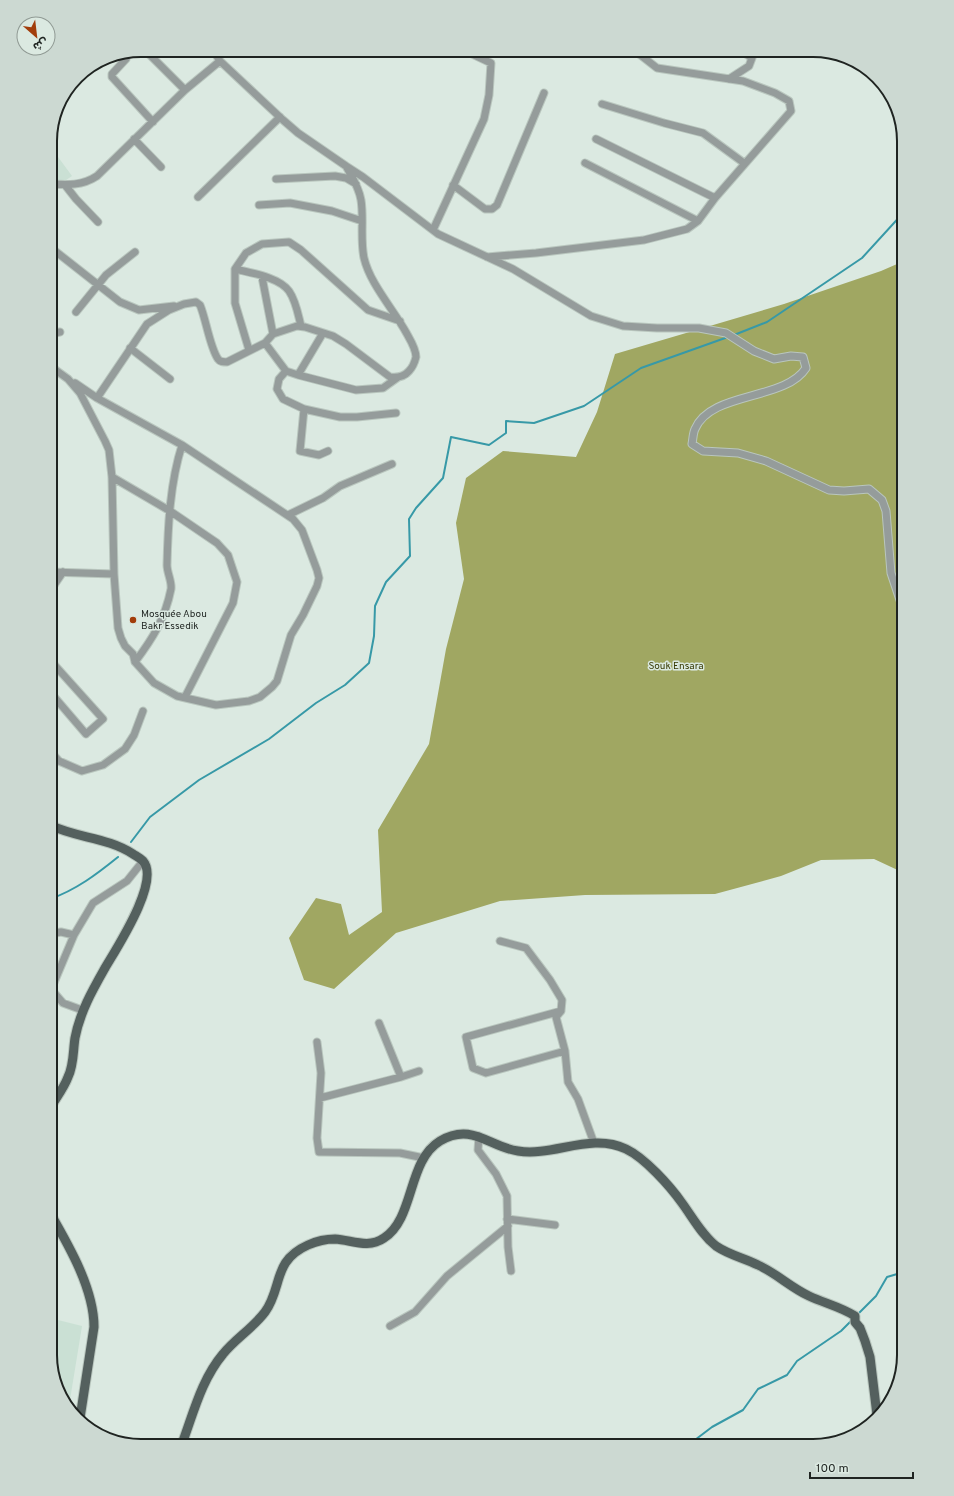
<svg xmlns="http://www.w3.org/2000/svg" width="954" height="1496" font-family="Overpass,'Noto Sans Arabic',sans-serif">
	<rect width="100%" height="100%" fill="#dbe9e1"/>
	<!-- built -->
	<path fill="#cae0d4" d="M 50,146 L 72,176 L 66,180 L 50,180 Z
		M 50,1318 L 82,1326 L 69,1406 L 59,1395 L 50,1355 Z"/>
	<!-- forest -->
	<path fill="#a0a762" d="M 904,261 L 904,873 L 874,859 L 821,860 L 781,876 L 715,894 L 585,895 L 500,901 L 396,933 L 334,989 L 304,980 L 289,938 L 316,898 L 341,904 L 349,935 L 382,912 L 378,830 L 429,744 L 446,649 L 464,579 L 456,523 L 466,478 L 503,451 L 576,457 L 597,412 L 615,354 L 784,304 L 881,271 Z"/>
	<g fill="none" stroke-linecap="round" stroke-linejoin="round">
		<!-- stream -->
		<path stroke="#3799a7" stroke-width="2" d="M 734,335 L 767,322 L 862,258 L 904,212
			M 131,842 L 150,817 L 199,780 L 269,739 L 316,703 L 345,685 L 369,663 L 374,636 L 375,606 L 386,582 L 410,556 L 409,519 L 416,508 L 443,478 L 451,437 L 489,445 L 506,433 L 506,421 L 534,423 L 584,406 L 641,368 L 728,337
			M 50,899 C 76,890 97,874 118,857
			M 857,1315 L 876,1296 L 887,1277 L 904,1272
			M 687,1446 L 712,1427 L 743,1410 L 758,1389 L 787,1375 L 797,1361 L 841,1331 L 852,1320"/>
		<defs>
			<path id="minor" d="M 145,50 L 185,90
				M 213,50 L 220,61 L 283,120 L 298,133 L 346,166 L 363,177 L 438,234 L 513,269 L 591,316 L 623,326 L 657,328 L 699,328 L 726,333 L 754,351 L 774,359 L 791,356 L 803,357 L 806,368 C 785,401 711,391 695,429 C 693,433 693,439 692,444 L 703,451 L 738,453 L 766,461 L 829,490 L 844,491 L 869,489 L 882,500 L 886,511 L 891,573 L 904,612
				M 126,59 L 112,74 L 112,77 L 153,122
				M 729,79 L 749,66 L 752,58 L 740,50
				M 602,104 L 664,123 L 703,133 L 744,163
				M 134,139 L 161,167
				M 596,139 L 715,198
				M 585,163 L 698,221
				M 276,179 L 335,176 L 346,178 L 356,184
				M 50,184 C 67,185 82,186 97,176 L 185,90 L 220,61
				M 65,185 L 76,199 L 98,222
				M 453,185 L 485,209 L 492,209 L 497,205 L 544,93
				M 198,197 L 280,117
				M 259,205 L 290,203 L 332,211 L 362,221
				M 433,230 L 484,119 L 489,95 L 491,63 L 472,54 L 473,50
				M 50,247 L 120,302 L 139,310 L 174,306
				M 487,257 L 536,253 L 644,240 L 687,229 L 698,221 L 715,198 L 791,111 L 789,101 L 775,93 L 743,81 L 657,68 L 634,50
				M 235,269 C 251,273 279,277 289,291 C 296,301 298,314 301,326
				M 262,277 L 273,334
				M 76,312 L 106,275 L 135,252
				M 50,334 L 60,332
				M 265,343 L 286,371 L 298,375 L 356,390 L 383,388 L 397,378
				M 130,348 L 170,379
				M 249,350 L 235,303 L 235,269 L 246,253 L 262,244 L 289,242 L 301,250 L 368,310 L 400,321
				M 50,366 L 68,379 L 80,393 L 105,441 L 109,450 L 112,477 L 114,574 L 118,628 L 121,638 L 125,646 L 133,654 L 135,662 L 154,683 L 177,696 L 216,705 L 249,701 L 260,697 L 272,687 L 277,681 L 291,635 L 303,615 L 317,586 L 319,578 L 317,570 L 302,530 L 293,519 L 182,445
				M 286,371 L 279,379 L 277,389 L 283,399 L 304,409 L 340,417 L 357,417 L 396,413
				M 298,375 L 323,333
				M 75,383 L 97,398 L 182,445 C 170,483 168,525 167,565 C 167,573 172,581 171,589 C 165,619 153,638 135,662
				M 97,398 L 147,324 L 169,310 L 184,304 L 196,302 L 200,305 C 206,319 210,348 218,359 C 220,362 223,362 227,362 L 265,343 L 273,334 L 297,326 L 305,327 L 333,336 L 346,344 L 390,377 C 398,378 404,377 409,371 C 412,368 415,361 416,357 C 416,349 411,341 407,334 C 394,310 370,284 364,258 C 360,239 364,218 361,200 C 359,187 352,177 346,166
				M 304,409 L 300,451 L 319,455 L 328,451
				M 112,477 L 170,511 L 217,543 L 228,555 L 237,582 L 233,603 L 185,697
				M 288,515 L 323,498 L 340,486 L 392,464
				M 50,572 L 114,574
				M 50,591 L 63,572
				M 50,692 L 86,734 L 103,719 L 50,660
				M 50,751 L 59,761 L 82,771 L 103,765 L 125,749 L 134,735 L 143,711
				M 74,935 L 93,903 L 127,881 L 143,861
				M 500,941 L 526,948 L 550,980 L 562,1000 L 561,1011 L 556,1017 L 565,1051 L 568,1082 L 578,1099 L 594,1143
				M 50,988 L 63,1003 L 82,1010
				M 50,992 L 74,935 L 61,932 L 50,934
				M 561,1011 L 466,1037 L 473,1068 L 486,1073 L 565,1051
				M 379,1023 L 401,1077
				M 317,1042 L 321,1073 L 317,1138 L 319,1152 L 400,1153 L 424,1158
				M 320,1098 L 401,1077 L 419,1071
				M 479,1136 L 478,1150 L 496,1174 L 507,1196 L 508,1247 L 511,1271
				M 507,1219 L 555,1225
				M 390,1326 L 415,1312 L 447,1276 L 508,1226"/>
			<path id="major" d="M 50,1108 C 56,1098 64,1088 68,1077 C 74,1065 73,1050 75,1038 C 80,1012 92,991 105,968 C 116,949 161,881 143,861 C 140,858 136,856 133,854 C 107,837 76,838 50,825
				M 50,1213 C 69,1246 94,1289 94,1327 L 80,1418
				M 180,1446 L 183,1441 C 194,1411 202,1379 223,1354 C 235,1339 253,1328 265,1312 C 283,1287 272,1261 308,1245 C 317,1241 325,1239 335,1239 C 352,1240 368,1249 384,1238 C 415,1218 407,1161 440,1141 C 472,1122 489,1147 518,1151 C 553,1157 591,1132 626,1149 C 645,1158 670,1186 682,1203 C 693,1218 702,1235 716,1246 C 729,1255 744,1258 758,1265 C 776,1273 790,1287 809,1296 C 824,1303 841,1307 855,1316 L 855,1322 L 860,1328 L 865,1341 L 870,1357 L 877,1415"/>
		</defs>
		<!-- minor casing -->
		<use href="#minor" stroke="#b9c6be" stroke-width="9"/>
		<!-- major casing -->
		<use href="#major" stroke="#b9c6be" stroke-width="11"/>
		<!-- minor -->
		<use href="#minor" stroke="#959c9b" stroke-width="7"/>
		<!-- major -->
		<use href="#major" stroke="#54605e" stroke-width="9"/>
	</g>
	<!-- markers -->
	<circle fill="#a23d0b" stroke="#dbe9e1" stroke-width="1.5" cx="133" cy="620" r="4"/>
	<g text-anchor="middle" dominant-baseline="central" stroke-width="3" stroke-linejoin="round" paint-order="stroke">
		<!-- poi labels -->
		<g font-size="10" fill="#1f2421" stroke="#dbe9e1" text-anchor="start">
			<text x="141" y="614">Mosquée Abou<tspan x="141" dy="12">Bakr Essedik</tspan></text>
		</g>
		<!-- park labels -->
		<g font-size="10" fill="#363902" stroke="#dbe9e1">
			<text x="676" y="666">Souk Ensara</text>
		</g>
	</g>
	<!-- crop -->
	<path d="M0 0H954V1496H0ZM141 57H813A84 84 0 0 1 897 141V1355A84 84 0 0 1 813 1439H141A84 84 0 0 1 57 1355V141A84 84 0 0 1 141 57Z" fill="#ccd9d2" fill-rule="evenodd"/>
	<path fill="none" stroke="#1f2421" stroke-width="2" d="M141 57H813A84 84 0 0 1 897 141V1355A84 84 0 0 1 813 1439H141A84 84 0 0 1 57 1355V141A84 84 0 0 1 141 57Z"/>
	<!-- north arrow -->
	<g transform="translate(36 36) rotate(152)"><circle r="19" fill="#dbe9e1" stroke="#909a94"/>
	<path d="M0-3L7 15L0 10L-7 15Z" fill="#a23d0b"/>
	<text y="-6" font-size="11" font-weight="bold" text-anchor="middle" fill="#1f2421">ش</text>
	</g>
	<!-- scale -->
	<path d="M810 1472v6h103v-6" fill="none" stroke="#1f2421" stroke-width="2"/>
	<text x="816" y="1472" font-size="12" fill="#1f2421" stroke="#dbe9e1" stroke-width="3" paint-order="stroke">100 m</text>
</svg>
